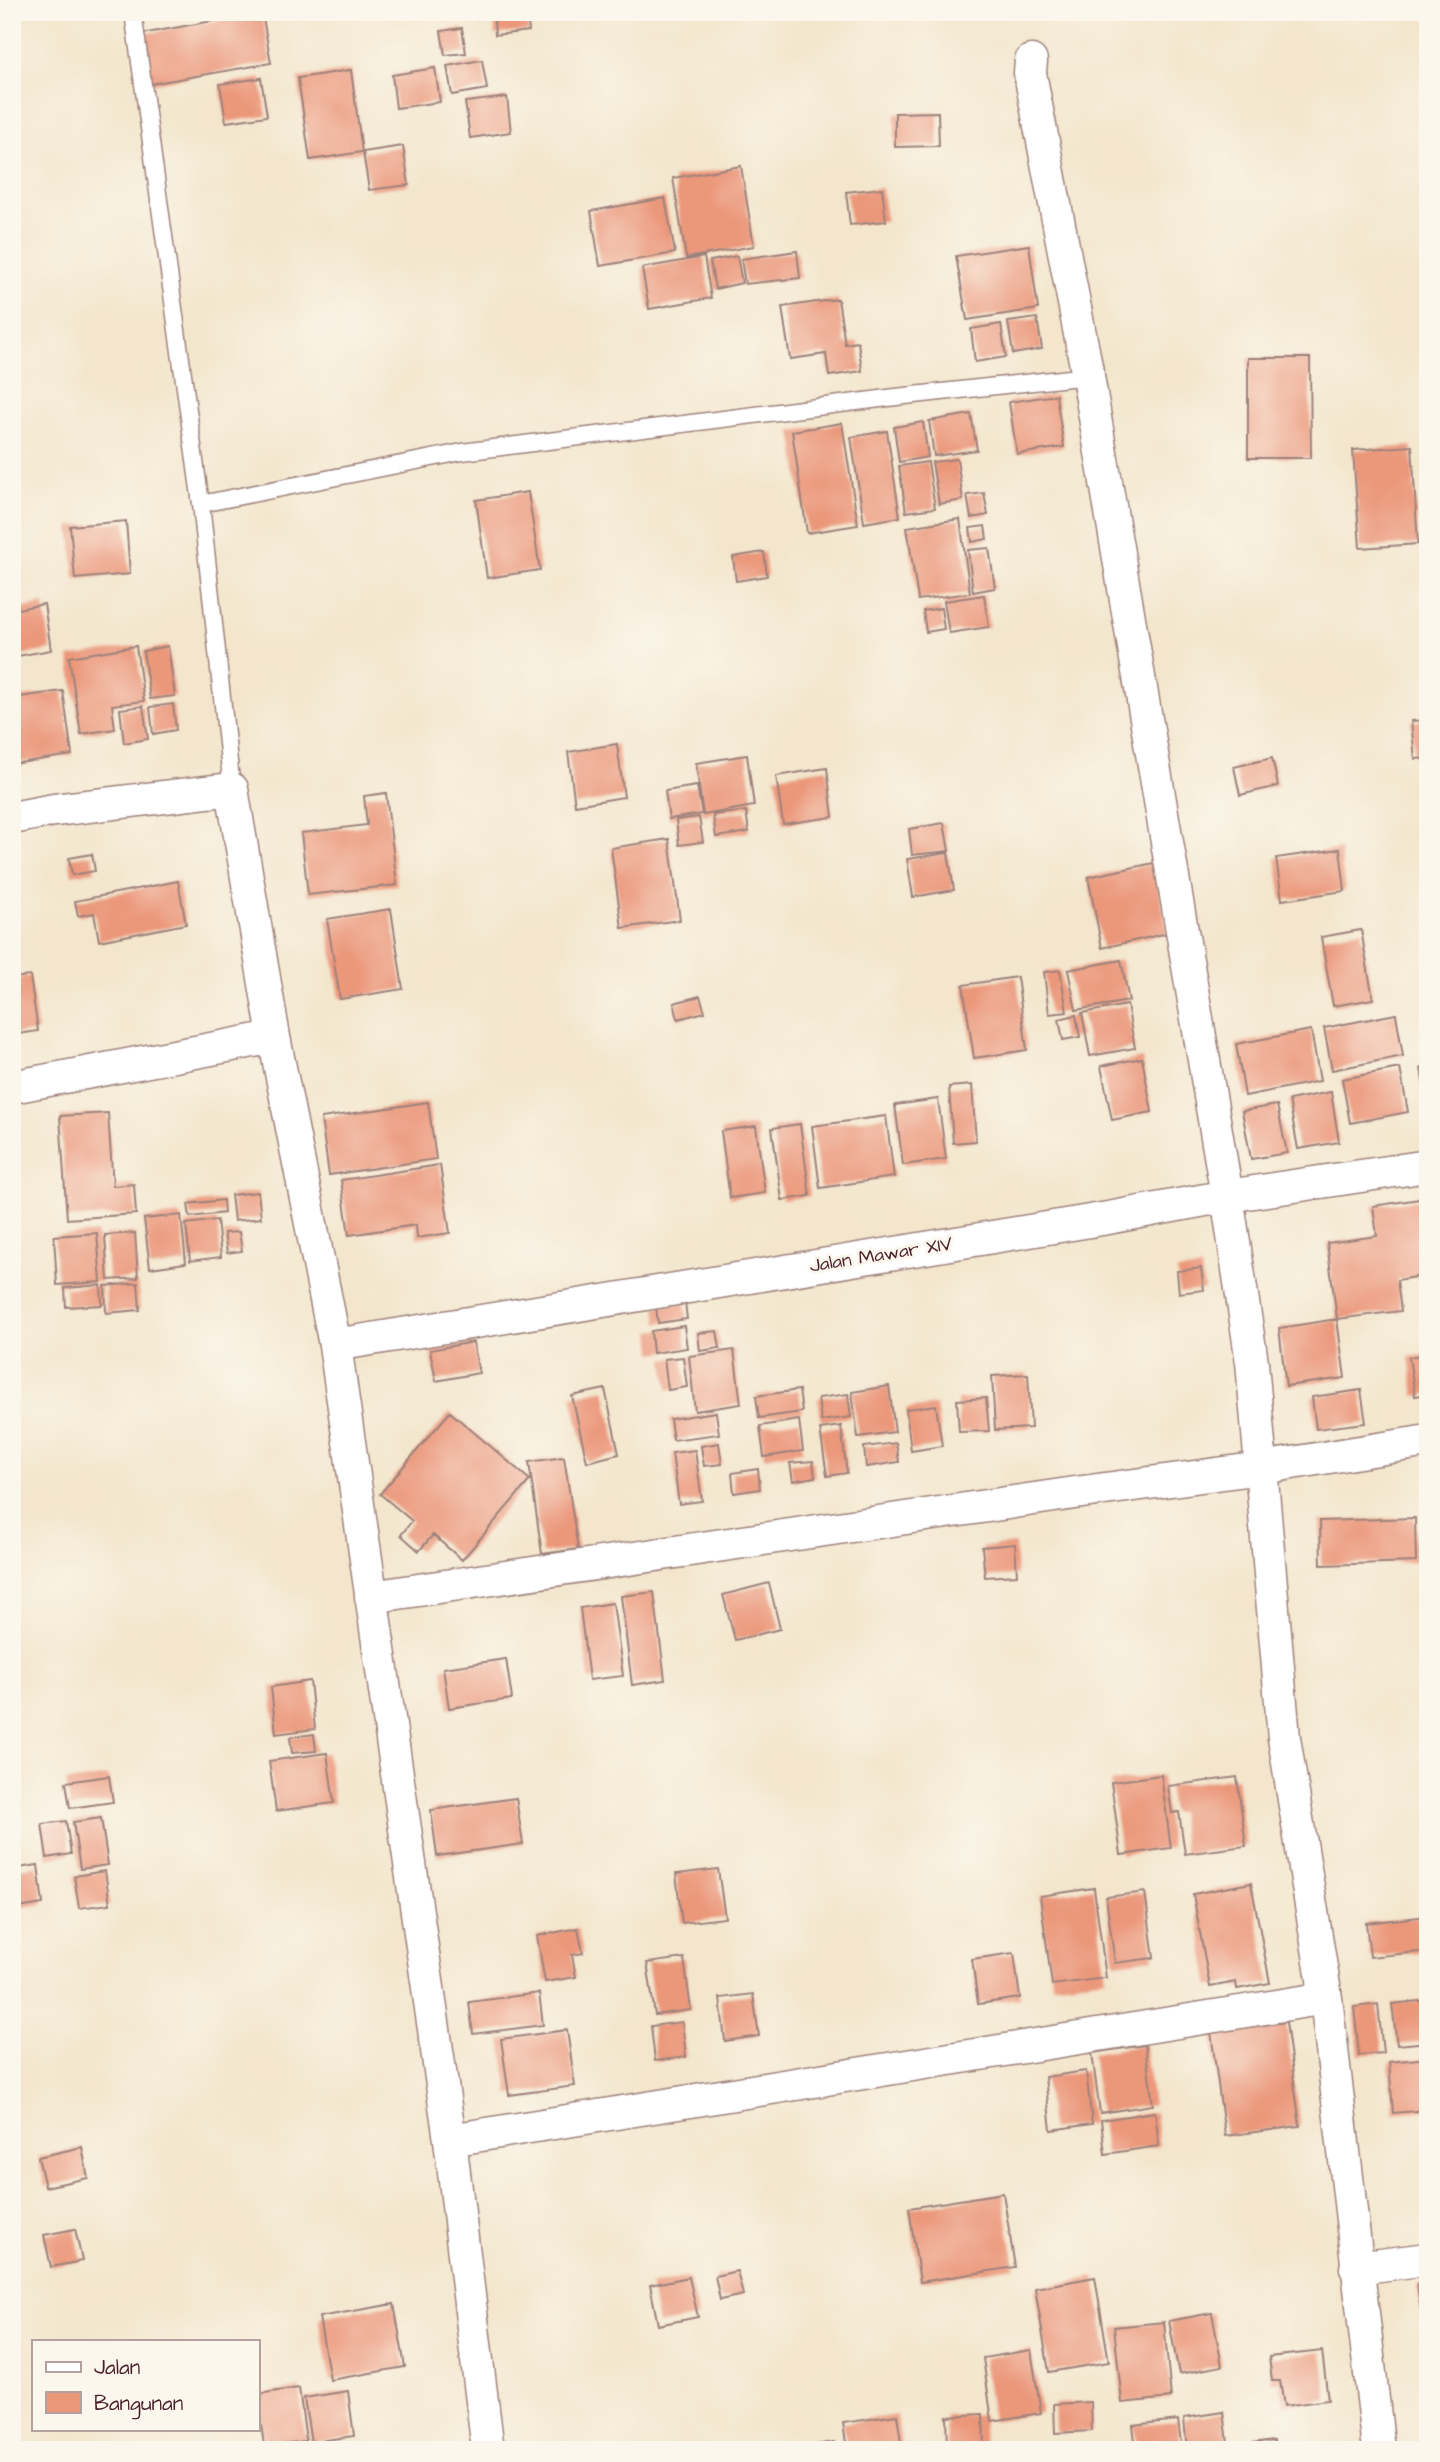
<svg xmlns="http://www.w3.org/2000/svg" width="1440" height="2462" font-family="'Architects Daughter',sans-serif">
	<rect width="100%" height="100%" fill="#fbf7ec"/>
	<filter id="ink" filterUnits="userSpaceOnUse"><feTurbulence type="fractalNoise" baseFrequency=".0143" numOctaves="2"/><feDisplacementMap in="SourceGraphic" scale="14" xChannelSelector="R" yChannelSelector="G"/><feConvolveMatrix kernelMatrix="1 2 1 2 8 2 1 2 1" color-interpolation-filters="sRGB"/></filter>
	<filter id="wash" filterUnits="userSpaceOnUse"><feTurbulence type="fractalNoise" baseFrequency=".00686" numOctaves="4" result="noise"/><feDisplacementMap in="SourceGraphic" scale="28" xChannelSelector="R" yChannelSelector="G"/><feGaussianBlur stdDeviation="1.57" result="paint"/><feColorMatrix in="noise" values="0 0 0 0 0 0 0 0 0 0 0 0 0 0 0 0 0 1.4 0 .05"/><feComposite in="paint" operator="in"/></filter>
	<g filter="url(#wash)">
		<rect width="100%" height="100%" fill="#f3e6cd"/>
		<g id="blocks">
			<!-- building -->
			<path fill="#eb977a" d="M 262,12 L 271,63 L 150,84 L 141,34 Z
				M 474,12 L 507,12 L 508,14 L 475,19 Z
				M 527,14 L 529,31 L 495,35 L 494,19 Z
				M 462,28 L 466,53 L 445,55 L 441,31 Z
				M 482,60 L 487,89 L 452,95 L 447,66 Z
				M 435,68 L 440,102 L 396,108 L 392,75 Z
				M 351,70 L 362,152 L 310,160 L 298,78 Z
				M 261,78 L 267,116 L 226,122 L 220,84 Z
				M 507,97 L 511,132 L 470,138 L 465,102 Z
				M 938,112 L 939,146 L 895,147 L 895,113 Z
				M 403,146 L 409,185 L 369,190 L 363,152 Z
				M 741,166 L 754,246 L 686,258 L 673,178 Z
				M 882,188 L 886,221 L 850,225 L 846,192 Z
				M 665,198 L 675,253 L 600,266 L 591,211 Z
				M 1029,245 L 1038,309 L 967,320 L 956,256 Z
				M 797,251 L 800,278 L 745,284 L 741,259 Z
				M 737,256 L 742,283 L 715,289 L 710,261 Z
				M 704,257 L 711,298 L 649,309 L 642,268 Z
				M 838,299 L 845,344 L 858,342 L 862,371 L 829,376 L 826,354 L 790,359 L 782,307 Z
				M 1037,318 L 1042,349 L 1013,354 L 1008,322 Z
				M 1001,324 L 1006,357 L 975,362 L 971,329 Z
				M 1248,358 L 1310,358 L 1311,458 L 1248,458 Z
				M 1056,395 L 1064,447 L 1017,454 L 1009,402 Z
				M 971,414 L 977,450 L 934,456 L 929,421 Z
				M 923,422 L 928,457 L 899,462 L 894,427 Z
				M 842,423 L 858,525 L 807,533 L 792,431 Z
				M 887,431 L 900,517 L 864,523 L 851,437 Z
				M 1412,446 L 1418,544 L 1360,548 L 1353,450 Z
				M 957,459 L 963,500 L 939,504 L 932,462 Z
				M 928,462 L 935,508 L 906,512 L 899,466 Z
				M 528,492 L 540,570 L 487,578 L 476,500 Z
				M 984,493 L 988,515 L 971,518 L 967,495 Z
				M 960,519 L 970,593 L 918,600 L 907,527 Z
				M 126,521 L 130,574 L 75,579 L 70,526 Z
				M 985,526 L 987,539 L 972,542 L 970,528 Z
				M 989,548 L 995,588 L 973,592 L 968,550 Z
				M 764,552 L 767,576 L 736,581 L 733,557 Z
				M 984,595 L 989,627 L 949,633 L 944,601 Z
				M 44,604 L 51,650 L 12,657 L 12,610 Z
				M 941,608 L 944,629 L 926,632 L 923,611 Z
				M 136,646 L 144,701 L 112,705 L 115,729 L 81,734 L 69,657 Z
				M 168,646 L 175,696 L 150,699 L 143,651 Z
				M 63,691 L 72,755 L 12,764 L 12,698 Z
				M 173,704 L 176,730 L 153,734 L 150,707 Z
				M 143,706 L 148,739 L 124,743 L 120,709 Z
				M 1428,720 L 1428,758 L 1415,759 L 1411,721 Z
				M 617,744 L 624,797 L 575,805 L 568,752 Z
				M 747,755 L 754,806 L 703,815 L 696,763 Z
				M 1272,758 L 1278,786 L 1240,795 L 1234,767 Z
				M 827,768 L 833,817 L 783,824 L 776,776 Z
				M 697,786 L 702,814 L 669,819 L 665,791 Z
				M 386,793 L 397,885 L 308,895 L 301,833 L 367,825 L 364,796 Z
				M 746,811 L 749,832 L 716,837 L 713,815 Z
				M 699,817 L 703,842 L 679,845 L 676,820 Z
				M 944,823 L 949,851 L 912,855 L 909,829 Z
				M 669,839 L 680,920 L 622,928 L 611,848 Z
				M 1340,849 L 1345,891 L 1282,900 L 1276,858 Z
				M 948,853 L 954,890 L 913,897 L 907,859 Z
				M 92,854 L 95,871 L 72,875 L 69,858 Z
				M 1154,863 L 1168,933 L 1102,948 L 1088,877 Z
				M 178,881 L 186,924 L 99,941 L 94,913 L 78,916 L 75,901 Z
				M 391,909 L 403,989 L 340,999 L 327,919 Z
				M 1361,930 L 1373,999 L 1333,1006 L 1321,937 Z
				M 1121,960 L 1129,1001 L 1076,1010 L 1068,970 Z
				M 1060,970 L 1067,1012 L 1049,1014 L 1044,972 Z
				M 30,976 L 38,1031 L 12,1035 L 12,978 Z
				M 1017,977 L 1027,1050 L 974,1058 L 963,985 Z
				M 700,996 L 705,1012 L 678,1019 L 674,1003 Z
				M 1127,1005 L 1135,1048 L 1090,1056 L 1082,1013 Z
				M 1396,1014 L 1403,1056 L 1332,1070 L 1324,1028 Z
				M 1076,1015 L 1080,1037 L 1063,1040 L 1059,1019 Z
				M 1311,1030 L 1320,1081 L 1245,1096 L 1236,1044 Z
				M 1142,1058 L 1152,1112 L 1112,1120 L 1101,1066 Z
				M 1428,1067 L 1428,1099 L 1426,1099 L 1421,1068 Z
				M 1400,1068 L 1408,1112 L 1350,1123 L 1342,1079 Z
				M 972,1085 L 976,1141 L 953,1143 L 949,1087 Z
				M 1331,1092 L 1339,1142 L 1298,1149 L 1289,1100 Z
				M 938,1099 L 946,1159 L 903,1165 L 895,1105 Z
				M 428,1102 L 436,1159 L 329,1175 L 321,1118 Z
				M 1277,1105 L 1287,1153 L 1251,1159 L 1242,1111 Z
				M 108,1113 L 113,1186 L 134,1184 L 136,1214 L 67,1219 L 60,1116 Z
				M 886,1116 L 894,1177 L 820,1188 L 812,1126 Z
				M 800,1124 L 810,1196 L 782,1200 L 772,1128 Z
				M 756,1126 L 765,1193 L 730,1198 L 721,1131 Z
				M 440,1165 L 450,1233 L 417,1238 L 416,1225 L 349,1235 L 341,1180 Z
				M 258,1192 L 261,1218 L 234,1221 L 231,1195 Z
				M 1426,1198 L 1428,1275 L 1397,1280 L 1401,1311 L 1337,1319 L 1345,1378 L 1286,1386 L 1279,1328 L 1337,1319 L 1327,1243 L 1377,1236 L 1373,1206 Z
				M 223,1200 L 224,1213 L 190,1217 L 188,1204 Z
				M 181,1215 L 186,1263 L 150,1268 L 144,1219 Z
				M 217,1220 L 221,1257 L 190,1261 L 186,1224 Z
				M 239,1232 L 242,1251 L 227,1253 L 224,1233 Z
				M 97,1233 L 101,1282 L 57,1285 L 54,1236 Z
				M 135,1233 L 138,1278 L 108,1280 L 105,1235 Z
				M 1201,1268 L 1204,1290 L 1179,1293 L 1177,1271 Z
				M 138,1283 L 140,1310 L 106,1313 L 105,1286 Z
				M 101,1285 L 102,1305 L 66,1307 L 65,1288 Z
				M 685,1303 L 687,1319 L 658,1323 L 656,1307 Z
				M 684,1326 L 687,1348 L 653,1353 L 651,1331 Z
				M 717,1331 L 720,1348 L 700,1351 L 698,1333 Z
				M 473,1342 L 479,1373 L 436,1381 L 430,1350 Z
				M 734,1350 L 741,1404 L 695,1411 L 689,1356 Z
				M 1428,1354 L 1428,1394 L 1415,1396 L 1409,1357 Z
				M 683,1357 L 687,1387 L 668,1390 L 664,1359 Z
				M 1028,1374 L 1031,1428 L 995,1430 L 992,1376 Z
				M 889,1386 L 895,1432 L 858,1437 L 852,1392 Z
				M 605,1389 L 619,1454 L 587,1462 L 572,1396 Z
				M 799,1390 L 802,1412 L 759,1418 L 756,1396 Z
				M 1361,1390 L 1366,1423 L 1316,1429 L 1312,1397 Z
				M 848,1394 L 851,1417 L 821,1421 L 818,1398 Z
				M 986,1398 L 989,1431 L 959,1432 L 957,1400 Z
				M 936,1405 L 942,1446 L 911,1451 L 906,1409 Z
				M 450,1412 L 530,1480 L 462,1560 L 433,1535 L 419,1551 L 401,1535 L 412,1521 L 380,1494 Z
				M 716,1412 L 719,1434 L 673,1440 L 670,1419 Z
				M 799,1420 L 803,1451 L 764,1457 L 760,1426 Z
				M 841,1426 L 847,1473 L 827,1476 L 820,1429 Z
				M 719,1443 L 722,1464 L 704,1466 L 701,1446 Z
				M 896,1443 L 899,1462 L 866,1467 L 864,1447 Z
				M 695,1450 L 702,1501 L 679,1504 L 672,1453 Z
				M 564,1457 L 578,1549 L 542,1554 L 529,1462 Z
				M 813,1461 L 815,1477 L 793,1481 L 790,1463 Z
				M 758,1469 L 760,1489 L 734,1493 L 732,1473 Z
				M 1415,1518 L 1416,1562 L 1321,1565 L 1320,1521 Z
				M 1015,1544 L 1017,1575 L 985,1577 L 982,1547 Z
				M 769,1583 L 780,1629 L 735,1640 L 723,1595 Z
				M 654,1592 L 665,1680 L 632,1685 L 621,1596 Z
				M 613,1603 L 623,1676 L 589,1680 L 580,1608 Z
				M 506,1659 L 512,1699 L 449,1708 L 443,1668 Z
				M 310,1681 L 315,1729 L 276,1734 L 271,1687 Z
				M 314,1734 L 316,1751 L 292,1753 L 290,1737 Z
				M 327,1753 L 334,1803 L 276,1811 L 269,1761 Z
				M 1161,1775 L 1171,1848 L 1121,1855 L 1111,1782 Z
				M 109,1776 L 113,1802 L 70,1808 L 66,1782 Z
				M 1237,1777 L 1246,1846 L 1185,1854 L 1179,1812 L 1172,1813 L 1168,1786 Z
				M 516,1798 L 523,1844 L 437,1856 L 431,1810 Z
				M 101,1818 L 108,1865 L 80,1869 L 73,1822 Z
				M 66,1821 L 71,1854 L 47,1858 L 42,1824 Z
				M 38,1865 L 43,1904 L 12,1909 L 12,1869 Z
				M 718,1869 L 725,1918 L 682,1923 L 676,1874 Z
				M 105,1871 L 110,1904 L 79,1908 L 74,1876 Z
				M 1251,1883 L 1270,1983 L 1237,1989 L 1236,1982 L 1210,1987 L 1193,1894 Z
				M 1094,1888 L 1106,1978 L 1052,1985 L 1040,1896 Z
				M 1145,1892 L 1154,1958 L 1115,1963 L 1106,1897 Z
				M 1428,1916 L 1428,1951 L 1370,1957 L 1366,1923 Z
				M 578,1928 L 583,1953 L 572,1955 L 576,1977 L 545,1982 L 537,1936 Z
				M 1014,1953 L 1020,1998 L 978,2004 L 972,1959 Z
				M 684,1958 L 691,2010 L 655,2015 L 647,1963 Z
				M 539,1993 L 543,2025 L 473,2034 L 469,2002 Z
				M 753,1994 L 759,2036 L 725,2041 L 720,1998 Z
				M 1428,2000 L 1428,2042 L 1397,2045 L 1392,2004 Z
				M 1378,2004 L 1383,2053 L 1359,2055 L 1354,2007 Z
				M 682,2022 L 686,2057 L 655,2061 L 651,2026 Z
				M 1286,2022 L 1300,2126 L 1225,2136 L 1211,2032 Z
				M 567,2030 L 575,2086 L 509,2095 L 501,2039 Z
				M 1145,2045 L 1153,2105 L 1100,2113 L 1092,2053 Z
				M 1428,2058 L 1428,2110 L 1393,2113 L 1389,2062 Z
				M 1086,2071 L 1092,2124 L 1051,2130 L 1045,2077 Z
				M 1155,2112 L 1159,2146 L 1105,2154 L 1101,2120 Z
				M 82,2147 L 88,2178 L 45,2187 L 38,2157 Z
				M 1003,2193 L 1015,2267 L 920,2282 L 909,2208 Z
				M 75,2229 L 82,2261 L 51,2267 L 44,2235 Z
				M 737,2271 L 743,2295 L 720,2300 L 715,2276 Z
				M 689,2277 L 698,2317 L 658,2325 L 650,2285 Z
				M 1095,2277 L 1109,2362 L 1049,2372 L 1035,2288 Z
				M 1428,2282 L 1428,2325 L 1423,2326 L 1417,2284 Z
				M 394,2304 L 405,2367 L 330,2380 L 319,2317 Z
				M 1212,2313 L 1222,2366 L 1179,2374 L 1169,2321 Z
				M 1164,2322 L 1171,2398 L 1122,2403 L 1114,2327 Z
				M 1031,2350 L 1041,2413 L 992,2421 L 983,2358 Z
				M 1322,2351 L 1328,2400 L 1284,2406 L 1280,2381 L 1272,2381 L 1269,2357 Z
				M 299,2388 L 306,2441 L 264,2446 L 257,2394 Z
				M 348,2391 L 354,2436 L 311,2442 L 304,2398 Z
				M 1091,2402 L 1092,2431 L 1055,2433 L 1054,2404 Z
				M 1224,2412 L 1229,2450 L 1187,2450 L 1184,2418 Z
				M 983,2414 L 984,2448 L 947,2449 L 946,2416 Z
				M 897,2415 L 902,2450 L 847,2450 L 843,2423 Z
				M 1178,2420 L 1182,2450 L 1136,2450 L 1133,2425 Z
				M 1274,2440 L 1275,2450 L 1231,2450 L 1230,2446 Z
				M 834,2442 L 835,2450 L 795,2450 L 795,2448 Z"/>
		</g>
	</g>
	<g filter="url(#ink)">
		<use href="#blocks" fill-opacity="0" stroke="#9e827c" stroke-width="2"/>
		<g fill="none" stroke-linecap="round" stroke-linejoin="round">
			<defs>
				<path id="service" d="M 133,12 L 201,504 L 232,789
					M 201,504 L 462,452 L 896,397 L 1088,376"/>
				<path id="minor" d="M 1031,61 L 1030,73 L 1040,126 L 1088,376 L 1227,1196 L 1252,1362 L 1284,1738 L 1326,1998 L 1379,2450
					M 12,818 L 54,810 L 232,789 L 274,1037 L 335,1345 L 450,2140 L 488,2450
					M 12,1087 L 274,1037
					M 335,1345 L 1108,1218 L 1227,1196 L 1428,1166
					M 371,1597 L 1075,1493 L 1261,1468 L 1428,1441
					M 450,2140 L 1326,1998
					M 1356,2268 L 1428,2259"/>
			</defs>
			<!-- service casing -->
			<use href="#service" stroke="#9e827c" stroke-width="19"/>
			<!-- minor casing -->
			<use href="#minor" stroke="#9e827c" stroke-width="35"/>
			<!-- service -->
			<use href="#service" stroke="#fff" stroke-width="16"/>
			<!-- minor -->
			<use href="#minor" stroke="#fff" stroke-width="32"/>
		</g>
	</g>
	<g text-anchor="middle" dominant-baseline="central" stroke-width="6" stroke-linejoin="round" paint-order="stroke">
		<!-- street labels -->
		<g font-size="19" fill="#4a1f2b" stroke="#fbf7ec">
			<text transform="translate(881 1255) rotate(-9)">Jalan Mawar XIV</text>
		</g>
	</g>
	<!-- margin -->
	<rect width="1440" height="2462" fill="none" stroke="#fbf7ec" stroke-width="42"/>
	<!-- legend -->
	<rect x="32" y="2340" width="228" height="91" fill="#fbf7ec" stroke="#b4a19f" stroke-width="2"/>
	<rect x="46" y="2362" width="35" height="10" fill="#ffffff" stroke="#b4a19f" stroke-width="2"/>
	<text x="94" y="2374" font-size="21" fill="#4a1f2b">Jalan</text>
	<rect x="46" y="2392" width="35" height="21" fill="#eb977a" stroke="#b4a19f" stroke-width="2"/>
	<text x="94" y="2410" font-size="21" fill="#4a1f2b">Bangunan</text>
</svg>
